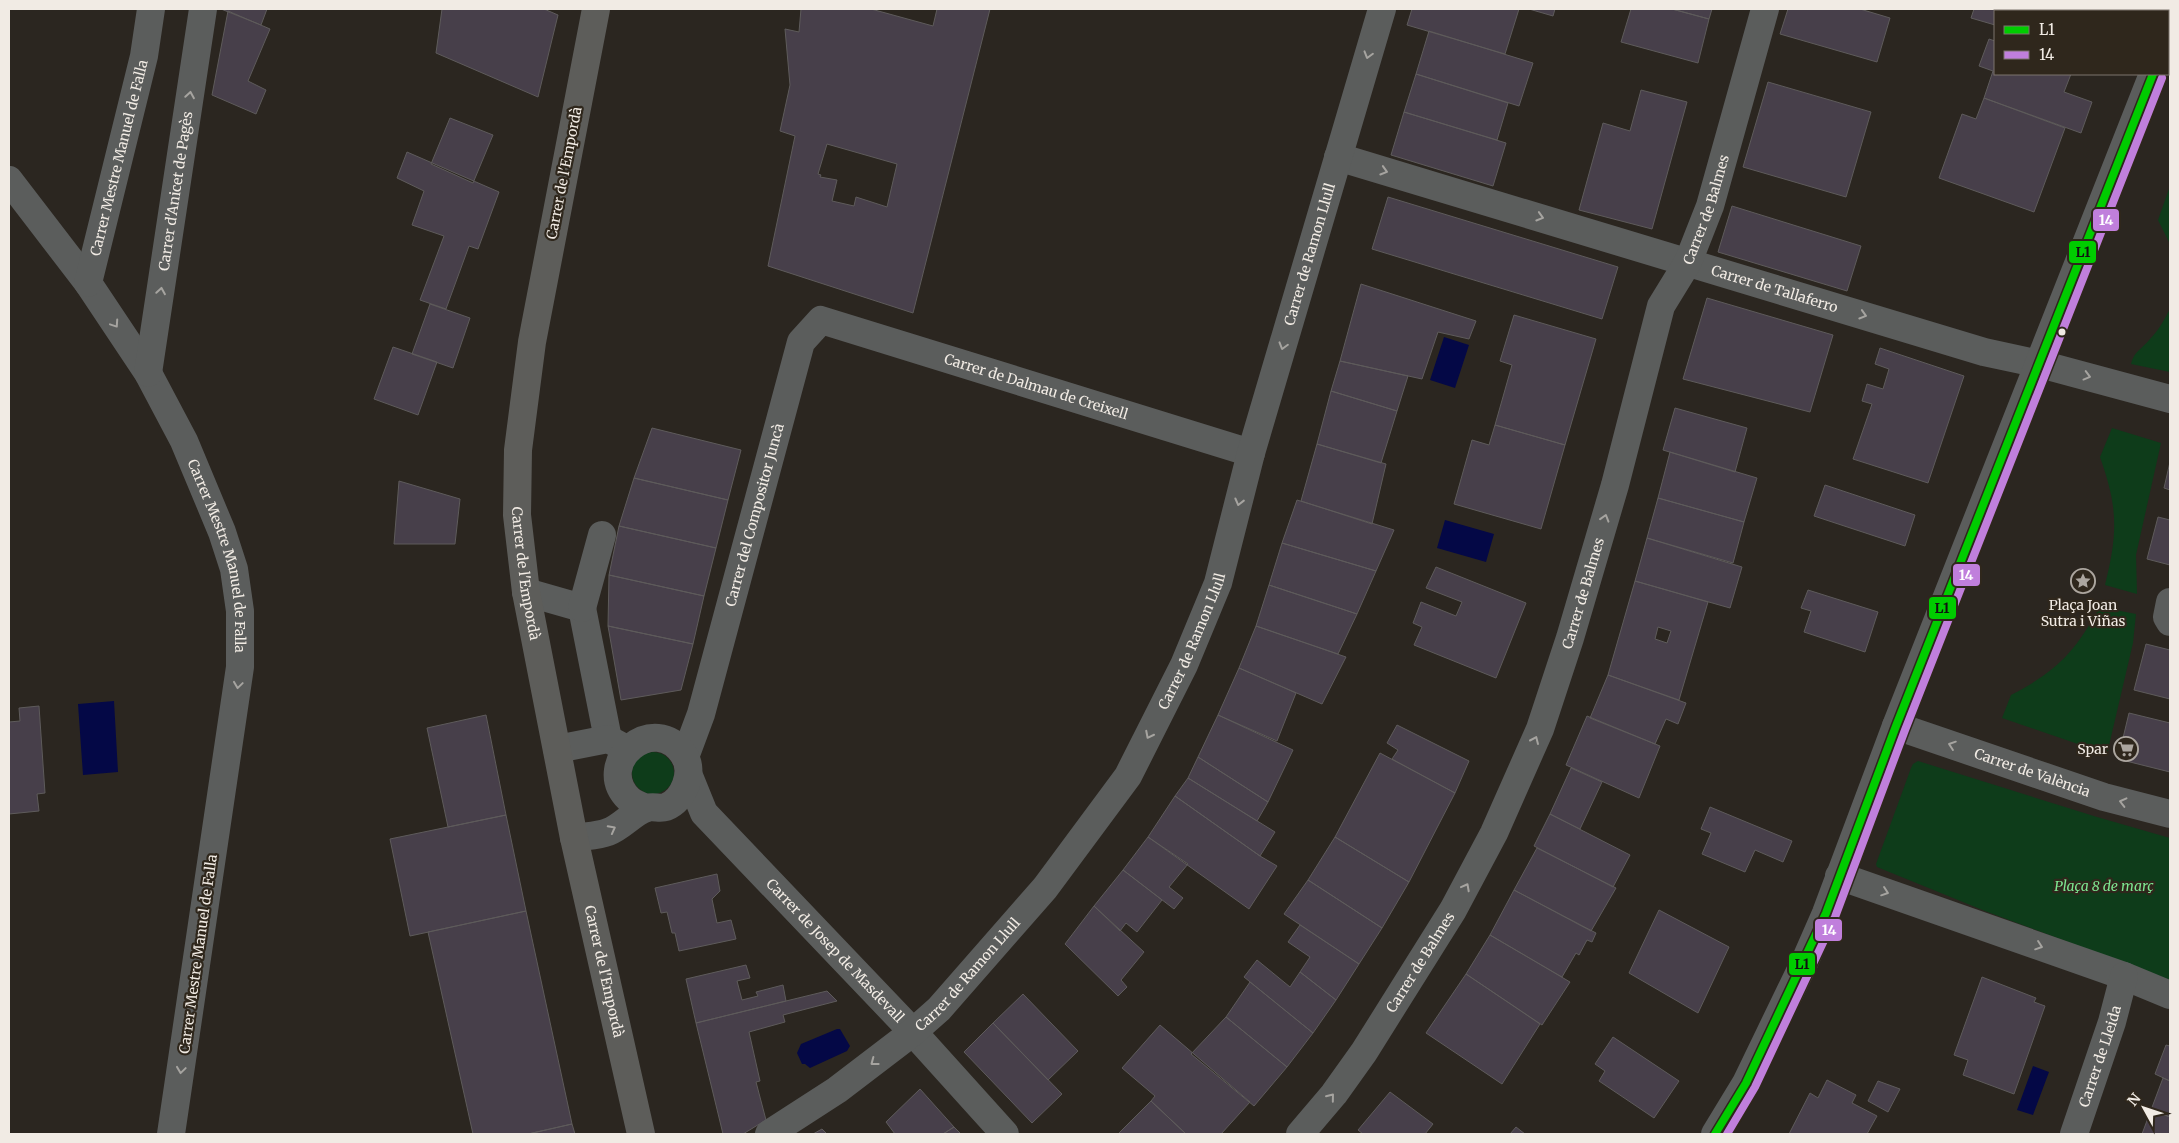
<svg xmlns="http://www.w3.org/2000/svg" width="2179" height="1143" font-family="Merriweather,serif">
	<rect width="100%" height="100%" fill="#2b2620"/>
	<!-- green -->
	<path fill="#0e3c1a" d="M 2170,186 L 2170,244 L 2158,220 Z
		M 2170,309 L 2170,372 L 2131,364 C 2134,351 2142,349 2150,339 C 2159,330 2164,320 2170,309 Z
		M 2112,428 L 2161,443 L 2136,555 L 2137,594 L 2105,585 C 2118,532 2118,508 2100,457 Z
		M 2100,607 L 2136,614 L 2133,643 L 2107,754 L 2002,718 L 2011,695 C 2057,671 2074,653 2100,607 Z
		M632 773a21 21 0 1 1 42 0a21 21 0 1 1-42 0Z
		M 1918,761 L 2097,817 L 2170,838 L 2170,980 L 1985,911 L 1877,867 L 1876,864 L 1911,768 L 1913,764 Z"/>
	<!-- water -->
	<path fill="#040846" d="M 1444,337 L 1469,345 L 1455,388 L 1430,380 Z
		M 1445,520 L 1494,534 L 1486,562 L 1437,548 Z
		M 114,701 L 118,772 L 83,775 L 78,704 Z
		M 837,1029 L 840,1029 L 850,1046 L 847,1051 L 810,1068 L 805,1064 L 802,1064 L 797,1053 L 801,1044 Z
		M 2033,1066 L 2049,1072 L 2033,1115 L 2017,1110 Z"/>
	<!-- building -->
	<path fill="#473f4a" stroke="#5e5b5b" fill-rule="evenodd" d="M 221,9 L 267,9 L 261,25 Z
		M 442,9 L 544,9 L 558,15 L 538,97 L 436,53 Z
		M 801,9 L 871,9 L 933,26 L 937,9 L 990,9 L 913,313 L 768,266 L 795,136 L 780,131 L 790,85 L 785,29 L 799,32 ZM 827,144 L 897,164 L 887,207 L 856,197 L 854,206 L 832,201 L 837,180 L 820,177 L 821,175 L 818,174 Z
		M 1412,9 L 1519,9 L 1505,54 L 1407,25 Z
		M 1529,9 L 1555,9 L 1553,16 Z
		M 1631,9 L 1672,9 L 1709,19 L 1698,63 L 1621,42 Z
		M 1672,9 L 1712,9 L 1709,19 Z
		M 1788,9 L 1860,9 L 1890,18 L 1877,62 L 1780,34 Z
		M 1974,9 L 2049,9 L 2048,11 L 1995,11 L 1995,25 L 1971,18 Z
		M 228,11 L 270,29 L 248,81 L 266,90 L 256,114 L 212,95 Z
		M 1429,31 L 1533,63 L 1519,106 L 1416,74 Z
		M 1989,39 L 1995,41 L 1995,74 L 2071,74 L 2064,92 L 2092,102 L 2081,133 L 1984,98 L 1993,71 L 1979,66 Z
		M 1416,74 L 1508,103 L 1497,140 L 1404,112 Z
		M 1768,82 L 1871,112 L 1846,197 L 1743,167 Z
		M 1641,90 L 1687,102 L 1652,229 L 1579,210 L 1603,123 L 1630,131 Z
		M 1984,98 L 2065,128 L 2034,212 L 1939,178 L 1962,114 L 1976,119 Z
		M 1404,112 L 1506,143 L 1493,186 L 1391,155 Z
		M 450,118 L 493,135 L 473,183 L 431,164 Z
		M 407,152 L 499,192 L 478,249 L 469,246 L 446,309 L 420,300 L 444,236 L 412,225 L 424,191 L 397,178 Z
		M 1388,197 L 1618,267 L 1602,319 L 1372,249 Z
		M 1732,206 L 1861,246 L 1847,291 L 1718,252 Z
		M 1361,284 L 1476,321 L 1469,339 L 1438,332 L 1422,379 L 1340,361 Z
		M 1707,298 L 1833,335 L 1810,412 L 1683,379 Z
		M 430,304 L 470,318 L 453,368 L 412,354 Z
		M 1514,315 L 1596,339 L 1565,445 L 1495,425 L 1512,365 L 1500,361 Z
		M 393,347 L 437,362 L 418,415 L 374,399 Z
		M 1880,348 L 1964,376 L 1928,483 L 1853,459 L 1872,404 L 1862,401 L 1867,384 L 1883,389 L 1889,369 L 1875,364 Z
		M 1340,361 L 1408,376 L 1397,411 L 1331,391 Z
		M 1331,391 L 1397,411 L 1381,463 L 1317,444 Z
		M 1675,408 L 1747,428 L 1735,472 L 1663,450 Z
		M 1495,425 L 1565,445 L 1541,529 L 1454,504 L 1472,440 L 1489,445 Z
		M 652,428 L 741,450 L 728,500 L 634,478 Z
		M 1317,444 L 1386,464 L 1372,524 L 1301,501 Z
		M 1670,452 L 1757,478 L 1744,522 L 1658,498 Z
		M 2170,462 L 2170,490 L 2164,488 Z
		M 634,478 L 728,500 L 716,548 L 619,526 Z
		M 399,481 L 460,499 L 455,544 L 394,544 Z
		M 1825,485 L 1915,515 L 1905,546 L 1814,516 Z
		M 1658,498 L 1744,522 L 1733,563 L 1647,538 Z
		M 1297,500 L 1394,530 L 1376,571 L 1282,543 Z
		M 2158,517 L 2170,520 L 2170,565 L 2147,559 Z
		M 619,526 L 716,548 L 704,596 L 609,575 Z
		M 1647,538 L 1742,567 L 1730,608 L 1635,581 Z
		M 1282,543 L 1376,571 L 1357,614 L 1269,585 Z
		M 1436,567 L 1526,603 L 1496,678 L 1414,645 L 1422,627 L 1413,623 L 1421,602 L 1456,616 L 1462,602 L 1426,588 Z
		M 609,575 L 704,596 L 693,644 L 608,626 Z
		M 1635,581 L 1708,602 L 1679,700 L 1608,675 ZM 1658,627 L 1671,631 L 1667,643 L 1655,639 Z
		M 1269,585 L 1357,614 L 1338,654 L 1256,626 Z
		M 1808,590 L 1878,612 L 1865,652 L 1804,632 L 1811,611 L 1801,608 Z
		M 608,626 L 693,644 L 681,690 L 621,700 Z
		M 1256,626 L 1346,657 L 1322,704 L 1239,668 Z
		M 2146,644 L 2170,650 L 2170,699 L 2134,690 Z
		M 1239,668 L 1296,693 L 1277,741 L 1218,715 Z
		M 1608,675 L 1686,703 L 1678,724 L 1666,719 L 1655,744 L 1590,718 Z
		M 39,706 L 45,793 L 37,794 L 39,811 L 9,814 L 9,722 L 20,721 L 19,708 Z
		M 2129,713 L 2170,723 L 2170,772 L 2118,759 Z
		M 486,715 L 506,815 L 448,827 L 427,728 Z
		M 1218,715 L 1293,750 L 1268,802 L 1198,757 Z
		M 1587,716 L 1660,746 L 1639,798 L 1566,765 Z
		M 1397,725 L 1469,761 L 1455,793 L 1392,759 L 1398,750 L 1387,743 Z
		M 1380,753 L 1455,793 L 1409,882 L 1335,837 Z
		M 1198,757 L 1268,802 L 1257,821 L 1188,778 Z
		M 1571,768 L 1602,782 L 1580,829 L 1550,814 Z
		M 1188,778 L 1275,832 L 1260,856 L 1175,796 Z
		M 1175,796 L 1260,856 L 1277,866 L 1249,909 L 1148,837 Z
		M 1710,807 L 1792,841 L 1783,862 L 1755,850 L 1745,872 L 1702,854 L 1711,833 L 1701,829 Z
		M 1550,814 L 1630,855 L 1613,887 L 1534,846 Z
		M 506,815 L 526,911 L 410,936 L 390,839 Z
		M 1148,837 L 1188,864 L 1169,887 L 1183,898 L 1174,909 L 1123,870 Z
		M 1335,837 L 1409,882 L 1382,928 L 1308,880 Z
		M 1537,848 L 1616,888 L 1591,931 L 1514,890 Z
		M 1123,870 L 1162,900 L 1137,932 L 1126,923 L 1120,931 L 1094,906 Z
		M 717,874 L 720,891 L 712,899 L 717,923 L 731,920 L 736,939 L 679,951 L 675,933 L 672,933 L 667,912 L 661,913 L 655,888 Z
		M 1308,880 L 1382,928 L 1359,964 L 1284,914 Z
		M 1514,890 L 1596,933 L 1592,942 L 1587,940 L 1579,955 L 1576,953 L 1562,977 L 1490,935 Z
		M 1094,906 L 1144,952 L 1121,980 L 1127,987 L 1118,996 L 1065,944 Z
		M 1659,910 L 1729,947 L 1698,1013 L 1629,973 Z
		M 526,911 L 572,1124 L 528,1134 L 473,1134 L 428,932 Z
		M 1300,925 L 1359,964 L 1336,1000 L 1300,972 L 1310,957 L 1288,942 Z
		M 1490,935 L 1570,982 L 1542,1025 L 1466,974 Z
		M 1257,960 L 1290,987 L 1300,972 L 1336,1000 L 1313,1033 L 1244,977 Z
		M 746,965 L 750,978 L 737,981 L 742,1000 L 758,996 L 756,992 L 783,985 L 786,1001 L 696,1023 L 686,979 Z
		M 1466,974 L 1540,1024 L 1502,1084 L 1426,1033 Z
		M 1982,977 L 2036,998 L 2034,1002 L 2045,1006 L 2014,1094 L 1963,1075 L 1968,1060 L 1954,1055 Z
		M 1250,982 L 1313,1033 L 1287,1067 L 1226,1017 Z
		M 827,991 L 837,1001 L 783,1015 L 785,1022 L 749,1032 L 760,1081 L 756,1082 L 766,1120 L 743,1134 L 723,1134 L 696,1023 Z
		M 1023,994 L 1078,1051 L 1048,1080 L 993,1023 Z
		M 1226,1017 L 1287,1067 L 1254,1106 L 1191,1054 Z
		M 993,1023 L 1062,1094 L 1032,1123 L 964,1052 Z
		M 1160,1025 L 1250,1102 L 1221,1134 L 1186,1134 L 1151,1101 L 1155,1096 L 1122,1068 Z
		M 1613,1037 L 1679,1081 L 1654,1118 L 1599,1081 L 1605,1071 L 1595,1064 Z
		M 2166,1045 L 2170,1046 L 2170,1081 L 2155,1074 Z
		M 2163,1078 L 2170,1081 L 2170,1117 L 2151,1110 Z
		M 1827,1080 L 1856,1095 L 1852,1103 L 1877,1116 L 1867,1134 L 1789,1134 L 1810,1093 L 1818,1098 Z
		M 1878,1081 L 1900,1089 L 1888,1112 L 1868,1101 Z
		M 920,1089 L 954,1127 L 943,1134 L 895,1134 L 886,1122 Z
		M 1390,1092 L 1433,1124 L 1425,1134 L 1363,1134 L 1358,1130 Z
		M 1151,1101 L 1186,1134 L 1118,1134 Z
		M 2151,1110 L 2170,1117 L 2170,1134 L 2142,1134 Z
		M 572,1124 L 575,1134 L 528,1134 Z
		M 954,1127 L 961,1134 L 943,1134 Z
		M 1516,1127 L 1525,1134 L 1510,1134 Z
		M 822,1129 L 827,1134 L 813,1134 Z"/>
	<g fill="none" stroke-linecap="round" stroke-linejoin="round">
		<!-- minor -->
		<g stroke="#5b5d5c" stroke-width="28">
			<path d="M 2168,34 L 2170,27"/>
			<path id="s1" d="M 1338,157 L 1984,352 L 2040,364 L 2170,399"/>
			<path id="s2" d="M 9,180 L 88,283 L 148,373 L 184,441 L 222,532 L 234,569 L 240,611 L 240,667 L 171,1134"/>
			<path id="s3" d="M 88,283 L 144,56 L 151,9"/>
			<path id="s4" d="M 148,373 L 203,9"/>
			<path d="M 526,592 L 582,608 L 608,739"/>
			<path d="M 2170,602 L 2167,617 L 2170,622"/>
			<path d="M 582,608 L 602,535"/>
			<path id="s5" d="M 1896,726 L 2104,797 L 2170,814"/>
			<path d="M 557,749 L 608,739 L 623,747"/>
			<path id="s6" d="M 685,757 L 701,714 L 801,342 L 821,320 L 1251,453"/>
			<path id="s7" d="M 689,776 L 704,813 L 913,1032 L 1005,1134"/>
			<path d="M 574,838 C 585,836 598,836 608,832 C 622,827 633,812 647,808 C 653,806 660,809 666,807 C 684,800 695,772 684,755 C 655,710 592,763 629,799 C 633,803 641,806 646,808"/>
			<path d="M 1839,876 L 2124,976 L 2170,995"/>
			<path id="s8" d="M 769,1134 L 837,1090 L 913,1032 L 939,1009 L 1045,888 L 1128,776 L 1184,665 L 1218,583 L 1251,453 L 1382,9"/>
			<path id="s9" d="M 1300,1134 L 1334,1094 L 1364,1052 L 1453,910 L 1494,833 L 1540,729 L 1570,638 L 1615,485 L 1661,306 L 1688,262 L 1710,206 L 1765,9"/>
			<path d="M 1715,1134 L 1746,1083 L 1805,961 L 1826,913 L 1896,726 L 2153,74"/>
			<path id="s10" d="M 2074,1134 L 2112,1022 L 2124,976"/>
		</g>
		<!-- major -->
		<path stroke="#5d5d5a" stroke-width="28" id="s11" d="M 596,9 L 532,342 L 518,450 L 517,515 L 526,592 L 574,838 L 641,1134"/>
		<defs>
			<path id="bus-1" d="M 1715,1134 L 1746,1083 L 1826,913 L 1896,726 L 2153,74"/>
			<path id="bus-2" d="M 1727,1134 L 1755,1087 L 1835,917 L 1905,730 L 2162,78"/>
		</defs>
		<!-- bus-1 casing -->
		<use href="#bus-1" stroke="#2f271c" stroke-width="11"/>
		<!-- bus-2 casing -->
		<use href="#bus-2" stroke="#2f271c" stroke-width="11"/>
		<!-- bus-1 -->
		<use href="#bus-1" stroke="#0c0" stroke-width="8"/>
		<!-- bus-2 -->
		<use href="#bus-2" stroke="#c07fdc" stroke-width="8"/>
	</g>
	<!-- one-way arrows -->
	<defs><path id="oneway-chevron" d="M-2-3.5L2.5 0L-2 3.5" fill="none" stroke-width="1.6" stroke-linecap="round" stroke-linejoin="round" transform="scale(1.25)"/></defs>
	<g stroke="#a6a4a0">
		<use href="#oneway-chevron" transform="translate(1368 55) rotate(106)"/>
		<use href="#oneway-chevron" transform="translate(190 95) rotate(-81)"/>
		<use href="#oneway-chevron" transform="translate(1384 171) rotate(17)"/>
		<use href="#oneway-chevron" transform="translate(1540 217) rotate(17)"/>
		<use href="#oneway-chevron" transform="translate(161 291) rotate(-81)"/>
		<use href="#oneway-chevron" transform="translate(1863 315) rotate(17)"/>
		<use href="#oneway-chevron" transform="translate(115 324) rotate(56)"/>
		<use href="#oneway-chevron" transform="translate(1283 346) rotate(106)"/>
		<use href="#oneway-chevron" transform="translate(2087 376) rotate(15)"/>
		<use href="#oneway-chevron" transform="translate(1239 502) rotate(104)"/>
		<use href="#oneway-chevron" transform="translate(1605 518) rotate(-73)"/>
		<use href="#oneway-chevron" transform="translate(238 685) rotate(98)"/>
		<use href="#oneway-chevron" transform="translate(1149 735) rotate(117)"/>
		<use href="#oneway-chevron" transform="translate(1535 740) rotate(-66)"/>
		<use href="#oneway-chevron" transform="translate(1952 745) rotate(-161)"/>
		<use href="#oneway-chevron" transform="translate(2123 802) rotate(-166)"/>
		<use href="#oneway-chevron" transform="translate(612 829) rotate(-28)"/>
		<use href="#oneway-chevron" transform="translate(1466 887) rotate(-62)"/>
		<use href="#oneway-chevron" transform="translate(1885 892) rotate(19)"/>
		<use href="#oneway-chevron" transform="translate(2039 946) rotate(19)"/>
		<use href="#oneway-chevron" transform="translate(874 1062) rotate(143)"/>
		<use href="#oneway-chevron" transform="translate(181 1070) rotate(98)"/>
		<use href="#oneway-chevron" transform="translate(1331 1097) rotate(-51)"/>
	</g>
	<!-- icons -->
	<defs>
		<symbol id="sight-ring" viewBox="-11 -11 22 22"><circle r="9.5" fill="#2f271c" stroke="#aca69f" stroke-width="1.5"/><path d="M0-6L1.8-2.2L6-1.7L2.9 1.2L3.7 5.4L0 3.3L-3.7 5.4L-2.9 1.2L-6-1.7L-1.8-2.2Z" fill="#aca69f"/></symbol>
		<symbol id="supermarket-ring" viewBox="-11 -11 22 22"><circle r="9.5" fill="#2f271c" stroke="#aca69f" stroke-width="1.5"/><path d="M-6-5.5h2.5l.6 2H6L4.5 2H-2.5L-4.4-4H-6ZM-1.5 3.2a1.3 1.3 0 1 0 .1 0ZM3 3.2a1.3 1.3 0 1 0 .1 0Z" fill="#aca69f"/></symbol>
	</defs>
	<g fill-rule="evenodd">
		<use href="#sight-ring" x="2069" y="567" width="28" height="28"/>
		<use href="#supermarket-ring" x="2112" y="735" width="28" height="28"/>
	</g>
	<!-- markers -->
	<circle fill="#f1ebe4" stroke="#2f271c" stroke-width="2" cx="2062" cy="332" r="4.5"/>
	<g text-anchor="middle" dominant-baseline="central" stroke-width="4.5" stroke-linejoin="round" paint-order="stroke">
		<!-- street labels -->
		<g font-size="14" fill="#f1ebe4" stroke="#2f271c">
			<text stroke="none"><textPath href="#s3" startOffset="129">Carrer Mestre Manuel de Falla</textPath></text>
			<text transform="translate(564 173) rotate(-79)">Carrer de l'Empordà</text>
			<text stroke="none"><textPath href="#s4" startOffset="184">Carrer d'Anicet de Pagès</textPath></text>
			<text stroke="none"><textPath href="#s9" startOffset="1020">Carrer de Balmes</textPath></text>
			<text stroke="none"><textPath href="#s8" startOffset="1066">Carrer de Ramon Llull</textPath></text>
			<text stroke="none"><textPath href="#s1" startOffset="456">Carrer de Tallaferro</textPath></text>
			<text stroke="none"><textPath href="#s6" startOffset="686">Carrer de Dalmau de Creixell</textPath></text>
			<text stroke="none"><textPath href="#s6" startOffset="252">Carrer del Compositor Juncà</textPath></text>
			<text stroke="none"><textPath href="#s2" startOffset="436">Carrer Mestre Manuel de Falla</textPath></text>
			<text stroke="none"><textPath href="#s11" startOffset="572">Carrer de l'Empordà</textPath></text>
			<text stroke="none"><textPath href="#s9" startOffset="615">Carrer de Balmes</textPath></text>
			<text stroke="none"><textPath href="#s8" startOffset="661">Carrer de Ramon Llull</textPath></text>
			<text stroke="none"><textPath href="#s5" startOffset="144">Carrer de València</textPath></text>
			<text stroke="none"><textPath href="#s7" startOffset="230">Carrer de Josep de Masdevall</textPath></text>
			<text transform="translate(198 954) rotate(-82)">Carrer Mestre Manuel de Falla</text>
			<text stroke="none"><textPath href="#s9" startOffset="210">Carrer de Balmes</textPath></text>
			<text stroke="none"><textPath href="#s11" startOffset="978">Carrer de l'Empordà</textPath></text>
			<text stroke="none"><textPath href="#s8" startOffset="256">Carrer de Ramon Llull</textPath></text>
			<text stroke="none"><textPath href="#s10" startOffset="82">Carrer de Lleida</textPath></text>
		</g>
		<!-- poi labels -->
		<g font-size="14" fill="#f1ebe4" stroke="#2f271c">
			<text x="2083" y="605">Plaça Joan<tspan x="2083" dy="16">Sutra i Viñas</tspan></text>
			<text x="2108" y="749" text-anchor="end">Spar</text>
		</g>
		<!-- park labels -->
		<g font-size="14" font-style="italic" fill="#7de691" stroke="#2f271c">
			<text x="2104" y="886">Plaça 8 de març</text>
		</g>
	</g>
	<g stroke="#2f271c" stroke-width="2">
		<rect x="2092" y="208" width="28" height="24" rx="5" fill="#c07fdc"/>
		<rect x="2068" y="240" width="29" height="24" rx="5" fill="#0c0"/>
		<rect x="1952" y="563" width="29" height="24" rx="5" fill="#c07fdc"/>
		<rect x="1928" y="596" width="29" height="24" rx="5" fill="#0c0"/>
		<rect x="1814" y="918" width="29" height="24" rx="5" fill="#c07fdc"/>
		<rect x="1788" y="952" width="28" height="24" rx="5" fill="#0c0"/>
	</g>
	<g font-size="14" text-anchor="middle" font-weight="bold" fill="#fff">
		<text x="2106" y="225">14</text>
		<text x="1966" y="580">14</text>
		<text x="1829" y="935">14</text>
	</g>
	<g font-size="14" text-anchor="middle" font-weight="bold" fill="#111">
		<text x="2083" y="257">L1</text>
		<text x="1942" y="613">L1</text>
		<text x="1802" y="969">L1</text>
	</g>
	<!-- border -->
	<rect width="2179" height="1143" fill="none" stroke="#f1ebe4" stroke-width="20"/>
	<!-- legend -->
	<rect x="1994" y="10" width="175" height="65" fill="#2f271c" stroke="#7d756c"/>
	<rect x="2004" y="26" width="25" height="8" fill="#00cc00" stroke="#7d756c"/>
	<text x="2039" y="35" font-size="15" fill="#f1ebe4">L1</text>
	<rect x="2004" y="51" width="25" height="8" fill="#c07fdc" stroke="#7d756c"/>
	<text x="2039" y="60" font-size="15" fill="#f1ebe4">14</text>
	<!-- north arrow -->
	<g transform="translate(2144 1108) rotate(310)" stroke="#2f271c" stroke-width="4" paint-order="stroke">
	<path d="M0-4L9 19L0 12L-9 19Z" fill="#f1ebe4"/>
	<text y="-8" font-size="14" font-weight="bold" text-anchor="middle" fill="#f1ebe4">N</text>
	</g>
</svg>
